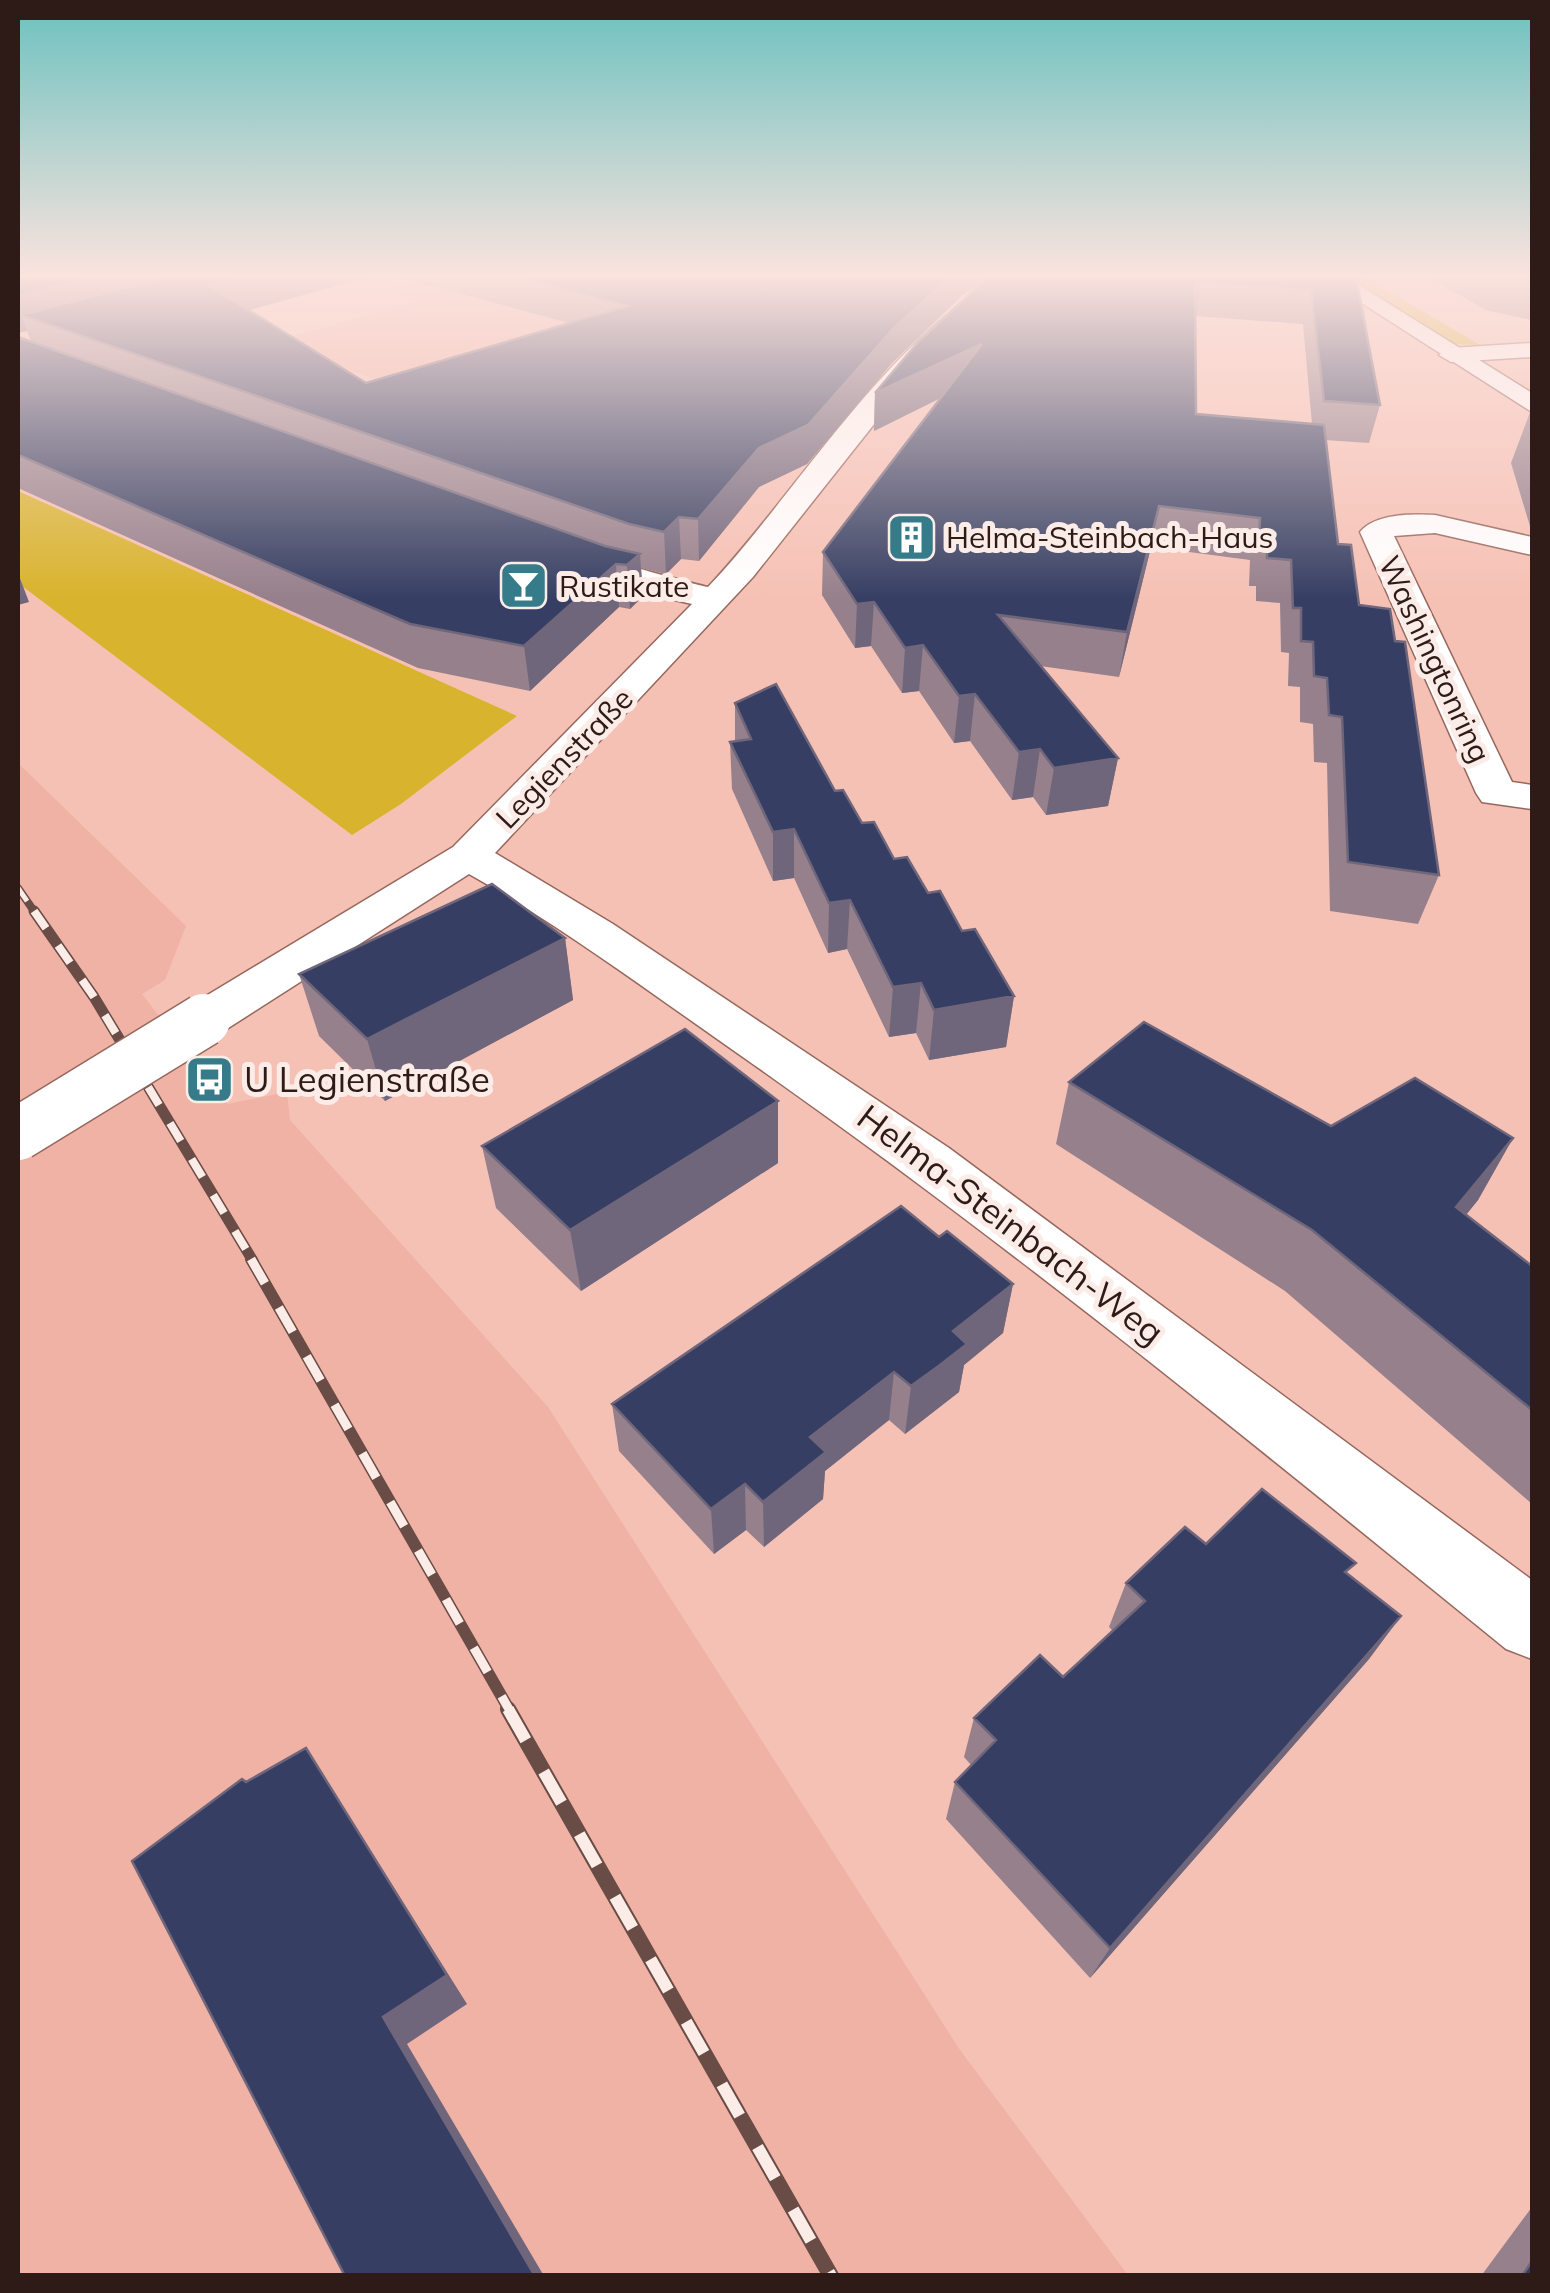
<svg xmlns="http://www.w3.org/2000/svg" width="1550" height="2293" font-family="Mulish,sans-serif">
	<rect width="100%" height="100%" fill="#f6c1b5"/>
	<!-- built -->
	<path fill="#efb2a5" d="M 428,277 L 828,277 L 546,430 L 264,345 L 416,301 L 383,290 Z
		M 18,763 L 186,926 L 165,980 L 142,994 L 228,1104 L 287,1092 L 290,1120 L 548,1407 L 960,2050 L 1128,2275 L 18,2275 Z"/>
	<!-- green -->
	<path fill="#d8b32d" d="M 1342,277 L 1365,277 L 1480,345 L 1448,344 Z
		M 18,491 L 517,716 L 401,804 L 352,835 L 18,583 Z"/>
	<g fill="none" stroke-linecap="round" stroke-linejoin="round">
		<defs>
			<path id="minor" d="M 1004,277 L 1031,277 L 985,305 L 913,375 L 753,577 L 495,853 L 613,924 L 949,1148 L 1532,1580 L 1532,1659 L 1506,1649 C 1255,1445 1005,1240 740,1055 C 651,993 563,927 469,874 L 222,1032 L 204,1036 L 186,1032 L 179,1020 L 186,1008 L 453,847 L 692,604 L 610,585 L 558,566 L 553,559 L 558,552 C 574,548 680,581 708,587 C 799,491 887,338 1004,277 Z
				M 1532,343 L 1532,357 L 1451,362 L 1439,355 L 1451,348 Z
				M 1435,515 L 1532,537 L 1532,555 L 1435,533 L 1394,536 L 1512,782 L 1532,785 L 1532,809 L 1482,802 L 1476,793 L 1360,532 C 1376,513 1413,514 1435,515 Z"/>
			<path id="tertiary" d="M 1321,277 L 1346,277 L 1532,393 L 1532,412 Z"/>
		</defs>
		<!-- minor casing -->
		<use href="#minor" stroke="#96675d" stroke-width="3"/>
		<!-- tertiary casing -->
		<use href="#tertiary" stroke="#96675d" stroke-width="3"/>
		<!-- minor -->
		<use href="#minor" fill="#fff" fill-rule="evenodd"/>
		<!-- tertiary -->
		<use href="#tertiary" fill="#fff" fill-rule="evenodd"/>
		<defs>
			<path id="rail-far3" d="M 18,888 L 36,914"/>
			<path id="rail-far2" d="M 34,911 L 94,997 L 253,1261"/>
			<path id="rail-far1" d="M 251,1259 L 510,1711"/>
			<path id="rail" d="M 508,1709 L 831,2276"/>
		</defs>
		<!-- rail-far3 casing -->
		<use href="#rail-far3" stroke="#694c45" stroke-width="8"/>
		<!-- rail-far2 casing -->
		<use href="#rail-far2" stroke="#694c45" stroke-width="11"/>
		<!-- rail-far1 casing -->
		<use href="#rail-far1" stroke="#694c45" stroke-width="12"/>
		<!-- rail casing -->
		<use href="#rail" stroke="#694c45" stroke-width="16"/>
		<!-- rail-far3 -->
		<use href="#rail-far3" stroke="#fcece8" stroke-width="5" stroke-dasharray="16" stroke-linecap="butt"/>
		<!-- rail-far2 -->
		<use href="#rail-far2" stroke="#fcece8" stroke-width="8" stroke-dasharray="21" stroke-linecap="butt"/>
		<!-- rail-far1 -->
		<use href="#rail-far1" stroke="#fcece8" stroke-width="9" stroke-dasharray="28" stroke-linecap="butt"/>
		<!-- rail -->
		<use href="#rail" stroke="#fcece8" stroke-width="12" stroke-dasharray="36" stroke-linecap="butt"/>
		<defs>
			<path id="minor-bridge" d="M 18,1134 L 204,1020"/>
		</defs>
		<!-- minor-bridge casing -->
		<use href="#minor-bridge" stroke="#96675d" stroke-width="55" stroke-linecap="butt"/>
		<!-- minor-bridge -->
		<use href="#minor-bridge" stroke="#fff" stroke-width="52"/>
	</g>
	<!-- wall -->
	<path fill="#96808c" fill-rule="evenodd" d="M 18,277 L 368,277 L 248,310 L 366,383 L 569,323 L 400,277 L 1356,277 L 1380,405 L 1369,443 L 1325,440 L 1338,544 L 1359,605 L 1439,875 L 1418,924 L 1330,911 L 1327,763 L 1314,762 L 1313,724 L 1300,722 L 1300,687 L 1288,686 L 1289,653 L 1281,652 L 1280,603 L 1256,601 L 1256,586 L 1249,586 L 1250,560 L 1151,547 L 1119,677 L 1040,666 L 1118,758 L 1108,806 L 1046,815 L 1033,797 L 1012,800 L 970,741 L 954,743 L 919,691 L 902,693 L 871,646 L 855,648 L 822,595 L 823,552 L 941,398 L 874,431 L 875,393 L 980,286 L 966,292 L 892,363 L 807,464 L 759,487 L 699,561 L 681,559 L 666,574 L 641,568 L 643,596 L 630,609 L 619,607 L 530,691 L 418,668 L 18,488 L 18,337 L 31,342 L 27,331 L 18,333 ZM 1195,316 L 1303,324 L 1312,424 L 1196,414 Z
		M 1427,277 L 1532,277 L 1532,320 L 1486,310 Z
		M 1532,407 L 1532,533 L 1511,463 Z
		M 735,703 L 835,791 L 894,859 L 962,931 L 1014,996 L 1006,1047 L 929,1060 L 916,1033 L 889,1037 L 847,949 L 828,953 L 794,878 L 773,881 L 732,789 L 730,742 L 735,741 Z
		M 565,938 L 573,1000 L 385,1101 L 319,1036 L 299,974 Z
		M 1069,1082 L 1331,1126 L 1513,1138 L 1478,1200 L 1466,1215 L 1532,1266 L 1532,1504 L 1285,1291 L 1056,1144 Z
		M 482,1146 L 778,1163 L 581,1291 L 496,1208 Z
		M 939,1237 L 1013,1284 L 1003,1333 L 964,1365 L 959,1392 L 905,1434 L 889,1420 L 825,1471 L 823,1499 L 764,1547 L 746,1530 L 714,1554 L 619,1451 L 612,1404 Z
		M 1206,1544 L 1349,1574 L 1401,1616 L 1369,1659 L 1090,1978 L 946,1819 L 955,1782 L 971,1765 L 964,1757 L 974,1718 L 1063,1677 L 1113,1631 L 1109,1627 L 1126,1583 Z
		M 1532,2207 L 1532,2276 L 1481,2276 Z"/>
	<!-- shaded-wall -->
	<path fill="#70667c" d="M 93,277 L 227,277 L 21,315 L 27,331 L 18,333 L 18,296 Z
		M 240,277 L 368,277 L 217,319 L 208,285 Z
		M 950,277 L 995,277 L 966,292 L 892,363 L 807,464 L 759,487 L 699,561 L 698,519 L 759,448 Z
		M 1202,283 L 1196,316 L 1195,284 Z
		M 982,344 L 978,379 L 874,431 L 875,393 Z
		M 1159,506 L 1151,547 L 1119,677 L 1127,632 Z
		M 679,517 L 681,559 L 666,574 L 664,532 Z
		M 640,554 L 643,596 L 630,609 L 627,565 Z
		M 616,564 L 619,607 L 530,691 L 524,646 Z
		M 18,573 L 29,602 L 18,605 Z
		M 874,602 L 871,646 L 855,648 L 857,604 Z
		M 923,645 L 919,691 L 902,693 L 905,648 Z
		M 975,694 L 970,741 L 954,743 L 959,696 Z
		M 1040,749 L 1033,797 L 1012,800 L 1019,752 Z
		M 1118,758 L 1108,806 L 1046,815 L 1054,768 Z
		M 794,829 L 794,878 L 773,881 L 773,832 Z
		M 850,900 L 847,949 L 828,953 L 829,903 Z
		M 565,938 L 573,1000 L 385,1101 L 367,1039 Z
		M 921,983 L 916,1033 L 889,1037 L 893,987 Z
		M 1014,996 L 1006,1047 L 929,1060 L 934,1010 Z
		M 778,1101 L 778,1163 L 581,1291 L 570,1230 Z
		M 1513,1138 L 1478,1200 L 1423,1268 L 1456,1207 Z
		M 1013,1284 L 1003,1333 L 964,1365 L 959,1392 L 905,1434 L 911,1386 L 953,1331 Z
		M 894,1372 L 889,1420 L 825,1471 L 823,1499 L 764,1547 L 763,1502 L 810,1437 Z
		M 745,1484 L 746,1530 L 714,1554 L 711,1509 Z
		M 1401,1616 L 1369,1659 L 1090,1978 L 1110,1948 Z
		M 306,1748 L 467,2004 L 407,2044 L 544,2276 L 535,2276 L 383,2017 Z"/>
	<!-- building -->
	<path fill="#363f63" stroke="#70667c" stroke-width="2.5" d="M 18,277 L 93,277 L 18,296 Z
		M 165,277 L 240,277 L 208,285 L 366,383 L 628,306 L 517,277 L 950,277 L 894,328 L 808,425 L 759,448 L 698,519 L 679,517 L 664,532 L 629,524 L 21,315 Z
		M 988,277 L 1356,277 L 1380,405 L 1324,401 L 1311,290 L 1202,283 L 1195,284 L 1196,414 L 1324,425 L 1338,544 L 1351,545 L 1359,605 L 1390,609 L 1395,641 L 1405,642 L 1439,875 L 1348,862 L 1342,717 L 1329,715 L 1327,678 L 1314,676 L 1313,642 L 1301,641 L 1301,608 L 1293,608 L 1291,560 L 1267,558 L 1267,544 L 1259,543 L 1260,518 L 1159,506 L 1127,632 L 998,615 L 1118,758 L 1054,768 L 1040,749 L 1019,752 L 975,694 L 959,696 L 923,645 L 905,648 L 874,602 L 857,604 L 823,552 L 982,344 L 875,393 L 918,342 Z
		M 18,337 L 605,546 L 640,554 L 627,565 L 616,564 L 524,646 L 410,624 L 18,455 Z
		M 776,684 L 835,791 L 843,790 L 862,823 L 874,822 L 894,859 L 907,857 L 928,893 L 940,891 L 962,931 L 975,929 L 1014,996 L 934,1010 L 921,983 L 893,987 L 850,900 L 829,903 L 794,829 L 773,832 L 730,742 L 751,739 L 735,703 Z
		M 492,884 L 565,938 L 367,1039 L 299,974 Z
		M 1144,1022 L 1331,1126 L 1415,1078 L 1513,1138 L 1456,1207 L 1532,1266 L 1532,1410 L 1312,1230 L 1069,1082 Z
		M 685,1029 L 778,1101 L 570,1230 L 482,1146 Z
		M 901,1206 L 939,1237 L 947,1231 L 1013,1284 L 953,1331 L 967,1344 L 940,1365 L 911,1386 L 894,1372 L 810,1437 L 826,1452 L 763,1502 L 745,1484 L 711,1509 L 612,1404 Z
		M 1262,1489 L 1356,1563 L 1345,1572 L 1401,1616 L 1110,1948 L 955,1782 L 996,1740 L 974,1718 L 1040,1655 L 1063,1677 L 1145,1601 L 1126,1583 L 1185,1527 L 1206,1544 Z
		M 306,1748 L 447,1975 L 383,2017 L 535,2276 L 345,2276 L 132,1861 L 242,1779 L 246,1782 Z
		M 1532,2261 L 1532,2276 L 1522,2276 Z"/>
	<!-- sky -->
	<linearGradient id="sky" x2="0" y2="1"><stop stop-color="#6bc1bf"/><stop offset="0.46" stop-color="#fbe3de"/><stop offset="1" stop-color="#fbe3de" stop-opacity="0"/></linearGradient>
	<rect width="1550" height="598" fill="url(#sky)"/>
	<!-- icons -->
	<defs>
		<symbol id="building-square" viewBox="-11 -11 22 22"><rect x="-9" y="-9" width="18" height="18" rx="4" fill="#367b89" stroke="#fcece8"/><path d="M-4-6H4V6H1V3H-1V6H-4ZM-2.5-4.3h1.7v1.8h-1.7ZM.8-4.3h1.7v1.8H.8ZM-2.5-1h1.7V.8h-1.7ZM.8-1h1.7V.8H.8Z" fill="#fff"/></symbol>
		<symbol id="bar-square" viewBox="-11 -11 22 22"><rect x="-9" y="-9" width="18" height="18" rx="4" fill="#367b89" stroke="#fcece8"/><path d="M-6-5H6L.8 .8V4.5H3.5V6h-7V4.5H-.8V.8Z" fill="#fff"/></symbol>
		<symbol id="bus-square" viewBox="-11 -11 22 22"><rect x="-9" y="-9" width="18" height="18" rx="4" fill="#367b89" stroke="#fcece8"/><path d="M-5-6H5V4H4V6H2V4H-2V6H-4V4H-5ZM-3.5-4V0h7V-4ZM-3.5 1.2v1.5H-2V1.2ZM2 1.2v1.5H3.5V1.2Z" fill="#fff"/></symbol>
	</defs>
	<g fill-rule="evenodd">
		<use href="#building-square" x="884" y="510" width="55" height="55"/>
		<use href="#bar-square" x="496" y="558" width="55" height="55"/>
		<use href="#bus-square" x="182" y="1052" width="55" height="55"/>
	</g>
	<g text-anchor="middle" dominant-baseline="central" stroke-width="10" stroke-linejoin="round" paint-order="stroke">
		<!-- far-poi labels -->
		<g font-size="30" fill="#2e1b17" stroke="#fcece8" text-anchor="start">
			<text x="946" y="537">Helma-Steinbach-Haus</text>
			<text x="559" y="586">Rustikate</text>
		</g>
		<!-- far-street labels -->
		<g font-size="30" fill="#2e1b17" stroke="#fcece8">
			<text transform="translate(1435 659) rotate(65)">Washingtonring</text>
			<text transform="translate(564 758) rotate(-46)">Legienstraße</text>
		</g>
		<!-- poi labels -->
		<g font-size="35" fill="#2e1b17" stroke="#fcece8" text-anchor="start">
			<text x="244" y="1079">U Legienstraße</text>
		</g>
		<!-- street labels -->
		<g font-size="35" fill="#2e1b17" stroke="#fcece8">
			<text transform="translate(1011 1224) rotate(37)">Helma-Steinbach-Weg</text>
		</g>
	</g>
	<!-- border -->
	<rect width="1550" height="2293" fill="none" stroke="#2e1b17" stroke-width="40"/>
</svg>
